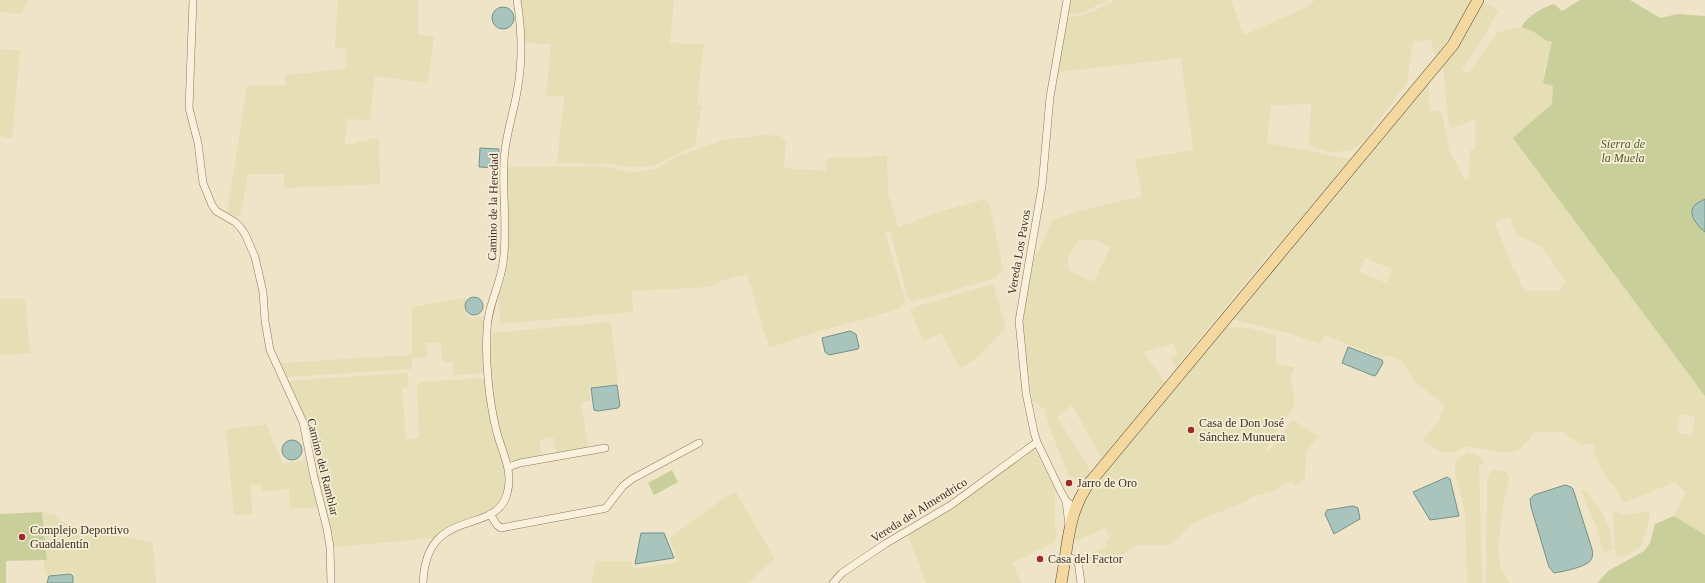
<svg xmlns="http://www.w3.org/2000/svg" width="1705" height="583" font-family="'Times New Roman',serif">
	<rect width="100%" height="100%" fill="#f0e4c8"/>
	<!-- farmland -->
	<path fill="#e6deb5" fill-rule="evenodd" d="M 0,0 L 29,0 L 21,14 L 0,12 Z
		M 338,0 L 418,0 L 418,35 L 434,36 L 428,83 L 375,76 L 370,120 L 347,119 L 345,144 L 352,144 L 379,137 L 380,184 L 285,188 L 284,174 L 248,174 L 240,216 L 227,214 L 247,86 L 285,85 L 285,75 L 346,69 L 347,49 L 335,48 Z
		M 520,0 L 674,0 L 670,43 L 704,44 L 697,105 L 702,105 L 695,146 L 657,164 L 646,167 L 629,167 L 609,164 L 557,163 L 564,96 L 546,96 L 551,44 L 523,43 Z
		M 1070,0 L 1109,0 L 1081,13 L 1067,14 Z
		M 1115,0 L 1231,0 L 1244,35 L 1307,7 L 1315,0 L 1471,0 L 1466,11 L 1440,52 L 1436,54 L 1433,53 L 1432,40 L 1413,41 L 1407,83 L 1362,143 L 1351,151 L 1329,152 L 1309,145 L 1311,104 L 1271,105 L 1267,143 L 1350,159 L 1279,244 L 1271,251 L 1176,367 L 1170,359 L 1178,353 L 1173,344 L 1144,352 L 1165,383 L 1103,457 L 1100,456 L 1072,405 L 1057,417 L 1091,472 L 1081,485 L 1074,478 L 1069,476 L 1049,427 L 1044,407 L 1041,408 L 1035,402 L 1033,403 L 1025,347 L 1023,321 L 1032,261 L 1039,250 L 1052,220 L 1081,211 L 1142,196 L 1135,160 L 1193,150 L 1181,58 L 1059,72 L 1066,18 L 1090,13 ZM 1088,239 L 1096,240 L 1110,247 L 1094,282 L 1071,272 L 1068,266 L 1068,257 L 1078,241 Z
		M 1484,2 L 1499,10 L 1479,44 L 1461,70 L 1469,73 L 1498,32 L 1521,27 L 1534,32 L 1547,41 L 1552,41 L 1552,47 L 1544,71 L 1553,86 L 1552,105 L 1705,322 L 1705,535 L 1674,516 L 1686,492 L 1675,482 L 1623,503 L 1616,488 L 1605,476 L 1596,458 L 1593,444 L 1582,445 L 1563,432 L 1538,432 L 1533,433 L 1529,440 L 1519,450 L 1507,453 L 1467,446 L 1452,453 L 1440,451 L 1422,441 L 1437,423 L 1445,407 L 1438,399 L 1417,384 L 1402,361 L 1387,355 L 1382,358 L 1325,335 L 1321,344 L 1292,334 L 1232,319 L 1428,83 L 1430,111 L 1441,111 L 1450,152 L 1465,180 L 1469,179 L 1470,150 L 1475,150 L 1475,119 L 1453,128 L 1449,127 L 1443,68 L 1445,62 ZM 1510,217 L 1516,234 L 1542,247 L 1566,282 L 1558,291 L 1528,291 L 1522,286 L 1515,269 L 1513,269 L 1495,222 ZM 1365,258 L 1392,269 L 1387,283 L 1359,272 ZM 1680,414 L 1695,416 L 1692,435 L 1677,433 Z
		M 0,49 L 20,50 L 12,139 L 0,136 Z
		M 763,135 L 781,136 L 786,141 L 784,168 L 826,171 L 827,158 L 887,156 L 888,191 L 898,228 L 938,212 L 986,199 L 989,203 L 1003,268 L 996,278 L 911,302 L 908,298 L 890,231 L 885,232 L 905,300 L 899,309 L 807,335 L 769,348 L 747,274 L 733,277 L 721,281 L 715,286 L 708,287 L 632,291 L 633,312 L 500,324 L 499,294 L 505,277 L 508,257 L 506,170 L 510,167 L 600,166 L 631,172 L 651,170 L 658,168 L 676,157 L 723,140 Z
		M 993,284 L 1006,327 L 976,359 L 960,368 L 941,333 L 924,341 L 910,310 L 915,307 Z
		M 465,298 L 466,315 L 470,317 L 485,317 L 484,372 L 483,373 L 454,375 L 453,362 L 442,362 L 441,343 L 426,343 L 427,357 L 412,358 L 412,369 L 285,377 L 279,363 L 412,355 L 412,307 Z
		M 0,299 L 25,299 L 30,353 L 0,355 Z
		M 611,322 L 618,384 L 589,387 L 591,401 L 581,403 L 588,444 L 586,448 L 557,454 L 553,437 L 539,440 L 542,456 L 514,463 L 509,459 L 501,437 L 493,397 L 490,348 L 493,333 Z
		M 1225,327 L 1249,328 L 1276,335 L 1276,364 L 1295,367 L 1290,378 L 1294,391 L 1294,407 L 1270,442 L 1266,451 L 1269,451 L 1293,420 L 1318,436 L 1306,452 L 1305,479 L 1295,486 L 1292,480 L 1274,491 L 1254,496 L 1240,504 L 1202,519 L 1192,524 L 1173,543 L 1165,545 L 1136,545 L 1114,561 L 1098,567 L 1087,563 L 1081,558 L 1107,546 L 1106,541 L 1110,539 L 1105,528 L 1076,541 L 1073,540 L 1081,508 L 1088,493 L 1125,447 Z
		M 408,373 L 408,387 L 402,388 L 406,440 L 419,438 L 417,385 L 421,382 L 485,378 L 487,402 L 492,433 L 503,457 L 505,471 L 504,487 L 500,500 L 495,507 L 487,512 L 459,523 L 434,538 L 333,547 L 309,445 L 286,381 Z
		M 266,424 L 283,464 L 306,460 L 317,506 L 316,507 L 290,509 L 289,489 L 262,492 L 261,484 L 250,485 L 253,514 L 234,515 L 226,430 Z
		M 1034,448 L 1054,487 L 1055,494 L 1055,525 L 1057,533 L 1055,542 L 1012,563 L 1021,583 L 926,583 L 907,534 Z
		M 1468,452 L 1483,458 L 1483,465 L 1479,465 L 1482,583 L 1467,583 L 1465,513 L 1454,469 L 1457,459 Z
		M 1495,470 L 1506,471 L 1509,477 L 1503,506 L 1498,545 L 1500,566 L 1509,583 L 1486,583 L 1487,482 L 1490,472 Z
		M 1584,490 L 1590,495 L 1603,515 L 1609,529 L 1613,550 L 1603,552 L 1597,528 L 1581,491 Z
		M 736,492 L 775,559 L 747,583 L 592,583 L 595,561 L 631,561 L 633,569 L 678,562 L 669,538 L 723,499 Z
		M 1613,511 L 1626,515 L 1649,511 L 1650,516 L 1642,545 L 1631,553 L 1621,556 L 1618,556 L 1615,552 Z
		M 42,512 L 55,515 L 61,521 L 72,526 L 153,543 L 156,583 L 75,583 L 74,572 L 45,575 L 44,560 L 47,560 Z"/>
	<!-- green -->
	<path fill="#c9cf9b" d="M 1580,0 L 1630,0 L 1655,15 L 1661,18 L 1677,14 L 1705,16 L 1705,396 L 1513,138 L 1552,104 L 1553,86 L 1543,83 L 1552,41 L 1547,41 L 1534,32 L 1521,27 C 1528,16 1541,8 1554,4 L 1562,11 Z
		M 672,470 L 678,482 L 654,495 L 648,483 Z
		M 42,512 L 47,560 L 6,561 L 6,583 L 0,583 L 0,514 Z
		M 1674,516 L 1705,535 L 1705,583 L 1597,583 L 1608,571 L 1644,551 L 1650,543 L 1655,524 Z"/>
	<!-- water -->
	<path fill="#a9c4bc" stroke="#6f938a" d="M492 18a11 11 0 1 1 22 0a11 11 0 1 1-22 0Z
		M 480,148 L 499,149 L 498,168 L 479,167 Z
		M 1705,199 L 1705,232 C 1699,227 1687,215 1694,206 C 1696,203 1702,201 1705,199 Z
		M465 306a9 9 0 1 1 18 0a9 9 0 1 1-18 0Z
		M 850,331 L 856,334 L 859,347 L 858,349 L 829,355 L 825,352 L 822,338 Z
		M 1348,347 L 1382,360 L 1383,363 L 1376,375 L 1374,376 L 1342,363 Z
		M 617,385 L 620,406 L 618,408 L 598,411 L 594,410 L 591,388 Z
		M282 450a10 10 0 1 1 20 0a10 10 0 1 1-20 0Z
		M 1447,477 L 1450,479 L 1459,516 L 1430,520 L 1413,492 Z
		M 1565,485 L 1571,487 L 1573,489 L 1592,549 C 1593,554 1593,559 1589,562 C 1584,567 1562,572 1554,573 L 1549,567 L 1531,507 L 1530,499 L 1534,495 Z
		M 1353,506 L 1358,508 L 1360,519 L 1334,534 L 1325,514 L 1327,510 Z
		M 641,533 L 664,533 L 674,558 L 635,564 Z
		M 70,574 L 73,576 L 73,583 L 47,583 L 49,576 Z"/>
	<g fill="none" stroke-linecap="round" stroke-linejoin="round">
		<defs>
			<path id="street" d="M 193,0 L 189,108 L 198,143 L 203,183 L 212,205 L 216,211 L 235,222 L 240,227 L 245,234 L 255,257 L 263,292 L 265,321 L 270,350 L 303,422 L 314,477 L 327,529 L 330,547 L 331,583
				M 1067,0 L 1050,97 L 1042,186 L 1019,321 L 1026,393 L 1034,432 L 1037,442 L 1061,492 L 1066,501 L 1075,508
				M 508,467 L 520,463 L 605,448
				M 1066,501 L 1069,525
				M 490,514 L 497,525 L 501,528 L 602,509 L 606,508 L 623,486 L 632,479 L 699,443
				M 1066,556 L 1078,561 L 1081,583
				M 423,583 C 426,504 495,537 507,494 C 514,470 501,451 496,429 C 489,400 485,360 487,331 C 487,307 500,286 503,263 C 508,229 502,195 504,161 C 505,137 513,115 517,92 C 523,61 522,31 517,0
				M 833,583 L 842,573 L 885,544 L 951,505 L 1037,442"/>
			<path id="primary" d="M 1061,583 C 1068,548 1067,516 1087,486 L 1453,45 L 1478,0"/>
		</defs>
		<!-- street casing -->
		<use href="#street" stroke="#8d765c" stroke-width="8"/>
		<!-- primary casing -->
		<use href="#primary" stroke="#5b4430" stroke-width="12"/>
		<!-- street -->
		<use href="#street" stroke="#faf1dc" stroke-width="7"/>
		<!-- primary -->
		<use href="#primary" stroke="#f3d9a0" stroke-width="11"/>
	</g>
	<!-- markers -->
	<g fill="#9e2a2b" stroke="#f7eed8" stroke-width="1.5">
		<circle cx="1191" cy="430" r="4"/>
		<circle cx="1069" cy="483" r="4"/>
		<circle cx="22" cy="537" r="4"/>
		<circle cx="1040" cy="559" r="4"/>
	</g>
	<g text-anchor="middle" dominant-baseline="central" stroke-width="3.5" stroke-linejoin="round" paint-order="stroke">
		<!-- park labels -->
		<g font-size="12" font-style="italic" fill="#4d5a26" stroke="#f7eed8">
			<text x="1623" y="144">Sierra de<tspan x="1623" dy="14">la Muela</tspan></text>
		</g>
		<!-- street labels -->
		<g font-size="12" fill="#3d2e20" stroke="#f7eed8">
			<text transform="translate(493 207) rotate(-89)">Camino de la Heredad</text>
			<text transform="translate(1019 252) rotate(-80)">Vereda Los Pavos</text>
			<text transform="translate(323 467) rotate(76)">Camino del Ramblar</text>
			<text transform="translate(919 510) rotate(-32)">Vereda del Almendrico</text>
		</g>
		<!-- poi labels -->
		<g font-size="12" fill="#3d2e20" stroke="#f7eed8" text-anchor="start">
			<text x="1199" y="423">Casa de Don José<tspan x="1199" dy="14">Sánchez Munuera</tspan></text>
			<text x="1077" y="483">Jarro de Oro</text>
			<text x="30" y="530">Complejo Deportivo<tspan x="30" dy="14">Guadalentín</tspan></text>
			<text x="1048" y="559">Casa del Factor</text>
		</g>
	</g>
</svg>
